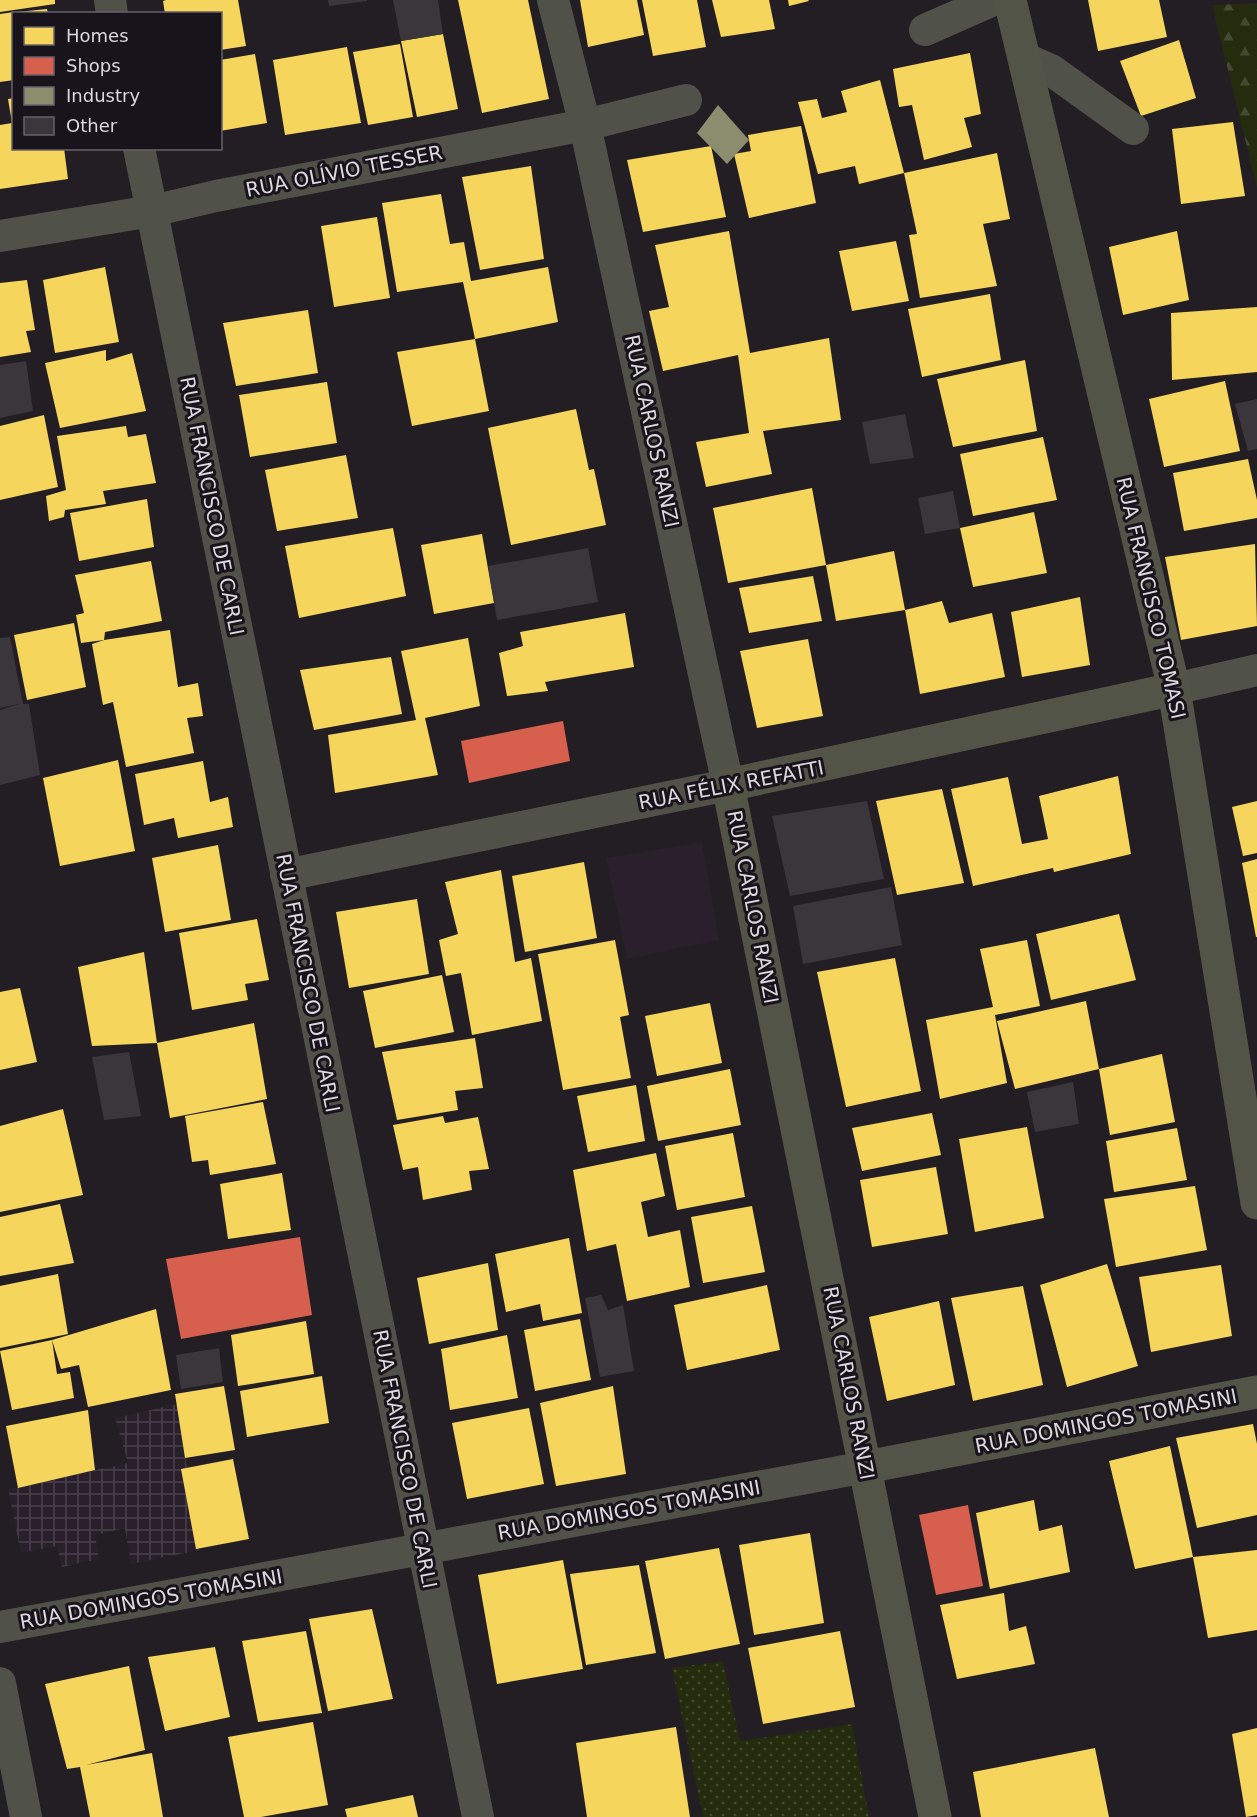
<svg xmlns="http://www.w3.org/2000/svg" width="1257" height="1817" font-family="'DejaVu Sans',sans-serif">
	<defs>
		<pattern id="industrial-grid" width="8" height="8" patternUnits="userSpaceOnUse" patternTransform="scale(1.5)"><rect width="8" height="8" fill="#29202c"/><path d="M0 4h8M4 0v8" fill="none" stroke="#47404a"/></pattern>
		<pattern id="grass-dots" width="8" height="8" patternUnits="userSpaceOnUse" patternTransform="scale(1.5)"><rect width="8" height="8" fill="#252b0d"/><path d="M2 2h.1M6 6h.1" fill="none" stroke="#444930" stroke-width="1.8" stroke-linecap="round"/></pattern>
		<pattern id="forest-firs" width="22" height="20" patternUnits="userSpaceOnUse" patternTransform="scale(1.5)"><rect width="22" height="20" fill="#252b0d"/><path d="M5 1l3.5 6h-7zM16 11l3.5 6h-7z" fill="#444930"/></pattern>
	</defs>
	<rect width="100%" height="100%" fill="#221e23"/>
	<!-- built -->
	<path fill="#29202c" d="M 702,842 L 719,940 L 627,959 L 606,858 Z"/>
	<!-- industrial -->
	<path fill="url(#industrial-grid)" d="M 177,1404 L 200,1550 L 131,1564 L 125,1528 L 95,1535 L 99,1559 L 62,1567 L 57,1546 L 21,1553 L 8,1489 L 128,1463 L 115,1418 Z"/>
	<!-- grass -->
	<path fill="url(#grass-dots)" d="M 723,1661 L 740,1741 L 852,1724 L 869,1817 L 703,1817 L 672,1668 Z"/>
	<!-- forest -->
	<path fill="url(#forest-firs)" d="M 1257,3 L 1257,188 L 1212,5 Z"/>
	<!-- homes -->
	<path fill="#f6d55c" d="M 0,0 L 55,0 L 55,4 L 0,12 Z
		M 166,0 L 238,0 L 246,46 L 220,50 L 220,14 L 165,14 L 163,1 Z
		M 458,0 L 528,0 L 549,99 L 482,113 Z
		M 580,0 L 637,0 L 644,35 L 588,47 Z
		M 642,0 L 697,0 L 706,47 L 653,56 Z
		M 712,0 L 769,0 L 775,29 L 721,37 Z
		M 788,0 L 808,0 L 809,1 L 789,6 Z
		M 1088,0 L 1159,0 L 1167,37 L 1098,51 Z
		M 47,9 L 48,14 L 17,14 L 17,12 Z
		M 14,12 L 14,80 L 0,82 L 0,14 Z
		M 443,34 L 458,109 L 417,117 L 401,41 Z
		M 1179,40 L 1196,98 L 1141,116 L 1120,61 Z
		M 400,44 L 413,117 L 368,125 L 353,52 Z
		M 347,47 L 361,123 L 285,135 L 273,60 Z
		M 970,53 L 981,114 L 964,118 L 972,147 L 924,160 L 912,105 L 899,107 L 893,69 Z
		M 255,54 L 267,123 L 220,131 L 220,60 Z
		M 880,80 L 904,173 L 997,153 L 1010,219 L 983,224 L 997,286 L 920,298 L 909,235 L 917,234 L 904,173 L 859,184 L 855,166 L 818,174 L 798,102 L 817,99 L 822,118 L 847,112 L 841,91 Z
		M 14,98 L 14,148 L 64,148 L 68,179 L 0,189 L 0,125 L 12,123 L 8,99 Z
		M 1233,122 L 1245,196 L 1181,204 L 1172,129 Z
		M 801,126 L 816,203 L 749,218 L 734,154 L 751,151 L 748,135 Z
		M 711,146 L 726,217 L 643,232 L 627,160 Z
		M 531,166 L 544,259 L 480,270 L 462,177 Z
		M 441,194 L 450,244 L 464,242 L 471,281 L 548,267 L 558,322 L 475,339 L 489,411 L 412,426 L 397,352 L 475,339 L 463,282 L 397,292 L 382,203 Z
		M 377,217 L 390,298 L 334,307 L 321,226 Z
		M 729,231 L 750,353 L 829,338 L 841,420 L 763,431 L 772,474 L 706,487 L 696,442 L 749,433 L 738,355 L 663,371 L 649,311 L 669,307 L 655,245 Z
		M 1177,231 L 1189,300 L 1123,315 L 1109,247 Z
		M 896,241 L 909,301 L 852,311 L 839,251 Z
		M 105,267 L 119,342 L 55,353 L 43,280 Z
		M 27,280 L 35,330 L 26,331 L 31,352 L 0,357 L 0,283 Z
		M 990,294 L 1001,360 L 922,377 L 908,309 Z
		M 1257,307 L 1257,372 L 1172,380 L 1171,313 Z
		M 308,310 L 318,373 L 236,386 L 223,323 Z
		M 106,350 L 106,361 L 132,353 L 146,411 L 60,428 L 45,363 Z
		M 1025,360 L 1037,431 L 953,447 L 937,379 Z
		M 1225,381 L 1240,451 L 1164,467 L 1149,399 Z
		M 327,382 L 337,443 L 250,457 L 239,395 Z
		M 576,409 L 589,470 L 594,469 L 606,525 L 511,545 L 488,428 Z
		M 44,415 L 58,487 L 0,500 L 0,426 Z
		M 126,426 L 128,437 L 146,434 L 156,483 L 103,491 L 106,504 L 65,510 L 64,517 L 49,521 L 46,496 L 66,490 L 57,436 Z
		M 1043,437 L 1057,500 L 973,516 L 960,454 Z
		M 346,455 L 358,518 L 277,531 L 265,470 Z
		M 1248,459 L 1257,500 L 1257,518 L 1184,531 L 1173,473 Z
		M 812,488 L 826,565 L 728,583 L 713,508 Z
		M 147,499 L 154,547 L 79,561 L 70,513 Z
		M 1034,512 L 1047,573 L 973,587 L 960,528 Z
		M 393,528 L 406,596 L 299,618 L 285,546 Z
		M 482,534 L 494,603 L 434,614 L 421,545 Z
		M 1255,544 L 1257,626 L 1181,640 L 1165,557 Z
		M 894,551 L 905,610 L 836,621 L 826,565 Z
		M 151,561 L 162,621 L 105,632 L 104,640 L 170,630 L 178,687 L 198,683 L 203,716 L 187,718 L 194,753 L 126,767 L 113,702 L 103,705 L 92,644 L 104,640 L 81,643 L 76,615 L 84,613 L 75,575 Z
		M 813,576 L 822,621 L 749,633 L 739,588 Z
		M 1080,597 L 1090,665 L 1022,677 L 1011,612 Z
		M 942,601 L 949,623 L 992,613 L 1005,677 L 920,694 L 905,610 Z
		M 625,613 L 634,667 L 545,682 L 548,691 L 507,696 L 499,653 L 523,646 L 520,632 Z
		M 74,623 L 86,687 L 27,700 L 14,635 Z
		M 468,638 L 480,706 L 425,718 L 438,775 L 335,793 L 328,735 L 416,720 L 401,651 Z
		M 808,639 L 823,716 L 757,728 L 740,651 Z
		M 391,657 L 402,714 L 314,730 L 300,670 Z
		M 118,760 L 135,851 L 60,866 L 43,778 Z
		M 203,761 L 210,802 L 228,797 L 233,827 L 178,838 L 174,818 L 144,825 L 135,774 Z
		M 1118,776 L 1131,854 L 1054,872 L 1053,868 L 973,886 L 951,789 L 1008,777 L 1022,844 L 1048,839 L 1039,796 Z
		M 942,789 L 964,883 L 897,895 L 876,801 Z
		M 1257,801 L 1257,853 L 1243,856 L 1232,807 Z
		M 218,845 L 231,920 L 165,932 L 152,858 Z
		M 1257,859 L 1257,937 L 1256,937 L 1242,863 Z
		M 584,862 L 597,938 L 525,952 L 512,876 Z
		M 501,870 L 515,962 L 531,958 L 542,1021 L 472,1035 L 461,973 L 446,976 L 439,940 L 458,934 L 445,882 Z
		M 417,899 L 429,974 L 349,988 L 336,912 Z
		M 1119,914 L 1136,980 L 1051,1000 L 1036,934 Z
		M 257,919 L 269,980 L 245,984 L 248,1000 L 192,1010 L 179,933 Z
		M 615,940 L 629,1015 L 620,1017 L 631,1078 L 563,1090 L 538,954 Z
		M 1027,940 L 1040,1006 L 995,1015 L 1007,1083 L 940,1099 L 926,1020 L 993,1007 L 980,949 Z
		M 144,952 L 157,1043 L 92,1046 L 78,967 Z
		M 895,958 L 921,1091 L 846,1107 L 817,972 Z
		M 442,975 L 454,1032 L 375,1048 L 363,991 Z
		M 20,988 L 37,1062 L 0,1070 L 0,992 Z
		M 1086,1001 L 1099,1069 L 1162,1054 L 1175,1122 L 1110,1135 L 1099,1069 L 1015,1089 L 997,1021 Z
		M 710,1003 L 722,1063 L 657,1076 L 645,1016 Z
		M 254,1023 L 267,1099 L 170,1118 L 157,1043 Z
		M 475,1038 L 483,1088 L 455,1091 L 458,1110 L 397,1120 L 382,1052 Z
		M 730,1069 L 741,1125 L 658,1141 L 647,1086 Z
		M 636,1085 L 645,1141 L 588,1152 L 577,1096 Z
		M 263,1102 L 276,1164 L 210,1175 L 208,1160 L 192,1162 L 185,1116 Z
		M 63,1109 L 83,1195 L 0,1212 L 0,1126 Z
		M 932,1113 L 941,1155 L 862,1171 L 852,1128 Z
		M 443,1116 L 445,1123 L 478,1117 L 489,1169 L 469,1171 L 472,1190 L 423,1200 L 418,1167 L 403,1170 L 393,1125 Z
		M 1027,1127 L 1044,1218 L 975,1232 L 959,1139 Z
		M 1177,1128 L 1187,1180 L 1114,1192 L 1106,1141 Z
		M 733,1133 L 745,1197 L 677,1210 L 665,1146 Z
		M 656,1153 L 665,1196 L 641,1202 L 648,1237 L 680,1230 L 690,1287 L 627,1301 L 616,1244 L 587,1251 L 573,1170 Z
		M 936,1167 L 948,1234 L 872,1247 L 860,1180 Z
		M 282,1173 L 291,1230 L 228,1239 L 220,1184 Z
		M 1195,1186 L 1207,1250 L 1116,1267 L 1104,1199 Z
		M 60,1204 L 74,1263 L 0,1276 L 0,1217 Z
		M 752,1206 L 765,1272 L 703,1283 L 691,1217 Z
		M 569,1238 L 582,1313 L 543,1321 L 540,1304 L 506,1312 L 495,1254 Z
		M 488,1263 L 498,1330 L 429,1344 L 417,1278 Z
		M 1107,1264 L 1138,1366 L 1067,1387 L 1040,1285 Z
		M 1221,1265 L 1232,1336 L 1151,1352 L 1139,1277 Z
		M 58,1274 L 68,1334 L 0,1348 L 0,1286 Z
		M 767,1285 L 780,1350 L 687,1370 L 674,1305 Z
		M 1023,1286 L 1043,1385 L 973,1401 L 951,1298 Z
		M 939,1301 L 955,1385 L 887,1401 L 869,1317 Z
		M 156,1309 L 171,1390 L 88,1407 L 79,1365 L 61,1369 L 52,1340 Z
		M 580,1319 L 591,1380 L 535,1391 L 524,1330 Z
		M 306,1321 L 314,1374 L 238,1386 L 231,1335 Z
		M 507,1335 L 518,1398 L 450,1410 L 441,1349 Z
		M 52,1340 L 57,1374 L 70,1372 L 74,1398 L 12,1410 L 0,1351 Z
		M 322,1376 L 329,1423 L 247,1437 L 240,1391 Z
		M 224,1386 L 235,1450 L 185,1458 L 175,1394 Z
		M 613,1386 L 626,1474 L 556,1486 L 540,1403 Z
		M 529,1408 L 544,1484 L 467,1499 L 452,1423 Z
		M 88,1410 L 95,1470 L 18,1488 L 6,1426 Z
		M 1253,1424 L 1257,1444 L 1257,1515 L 1197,1528 L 1176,1438 Z
		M 1170,1446 L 1193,1557 L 1135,1569 L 1109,1461 Z
		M 233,1459 L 249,1539 L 196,1549 L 181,1469 Z
		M 1034,1500 L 1039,1531 L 1062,1525 L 1070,1572 L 990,1589 L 976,1513 Z
		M 810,1533 L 824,1623 L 754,1635 L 739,1545 Z
		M 719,1548 L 740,1644 L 665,1659 L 645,1561 Z
		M 1257,1550 L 1257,1630 L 1208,1638 L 1193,1557 Z
		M 563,1560 L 583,1669 L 497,1684 L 478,1575 Z
		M 639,1565 L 656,1653 L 586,1665 L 570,1574 Z
		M 1004,1593 L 1009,1631 L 1026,1626 L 1035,1664 L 957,1679 L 940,1605 Z
		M 372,1609 L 393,1699 L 328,1711 L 309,1619 Z
		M 306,1631 L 322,1713 L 258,1722 L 242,1641 Z
		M 840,1631 L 855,1707 L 763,1724 L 748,1648 Z
		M 215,1647 L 230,1717 L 165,1731 L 148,1657 Z
		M 129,1666 L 145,1750 L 86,1765 L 152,1753 L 163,1817 L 90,1817 L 80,1767 L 67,1769 L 45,1684 Z
		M 313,1722 L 328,1805 L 261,1817 L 244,1817 L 228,1737 Z
		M 676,1727 L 690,1817 L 587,1817 L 576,1743 Z
		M 1257,1728 L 1257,1815 L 1246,1817 L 1232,1734 Z
		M 1095,1748 L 1109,1817 L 981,1817 L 973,1772 Z
		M 413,1795 L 418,1817 L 347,1817 L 345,1809 Z"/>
	<!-- shops -->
	<path fill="#d6604d" d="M 563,721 L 570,761 L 469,783 L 461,741 Z
		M 300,1237 L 312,1315 L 181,1339 L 166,1259 Z
		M 968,1505 L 983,1586 L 936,1595 L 919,1515 Z"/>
	<!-- industry -->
	<path fill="#8c8c6e" d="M 718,105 L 749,140 L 727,164 L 697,133 Z"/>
	<!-- building -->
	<path fill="#3a363b" d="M 328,0 L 367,0 L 367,1 L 329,6 Z
		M 393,0 L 438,0 L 443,34 L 401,41 Z
		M 26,361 L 33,411 L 0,418 L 0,365 Z
		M 1257,399 L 1257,449 L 1248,451 L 1235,404 Z
		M 905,414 L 914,458 L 870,464 L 862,422 Z
		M 953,491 L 960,528 L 925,534 L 918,498 Z
		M 588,548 L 598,602 L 497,620 L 488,566 Z
		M 10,637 L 23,704 L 29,704 L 40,775 L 0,785 L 0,710 L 19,704 L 0,708 L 0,638 Z
		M 867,801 L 884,879 L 790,896 L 772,816 Z
		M 891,887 L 902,945 L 803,964 L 793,906 Z
		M 129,1052 L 141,1116 L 104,1120 L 92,1057 Z
		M 1073,1082 L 1079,1124 L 1035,1132 L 1027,1092 Z
		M 601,1295 L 608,1310 L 623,1305 L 634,1371 L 600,1377 L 585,1298 Z
		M 219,1348 L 223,1382 L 181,1389 L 176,1355 Z"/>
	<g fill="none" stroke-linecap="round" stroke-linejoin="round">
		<!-- minor -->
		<path stroke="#505249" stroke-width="32" d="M 110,0 L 112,14
			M 925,30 L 993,0
			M 1024,58 L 1051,70 L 1133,129
			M 139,148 L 478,1817
			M 0,236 L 152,211 L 216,196 L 585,125 L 686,100
			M 1174,689 L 1257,670
			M 286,875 L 728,785 L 585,125 L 553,0
			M 0,1627 L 866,1467
			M 0,1683 L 26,1817"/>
		<!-- secondary -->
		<path stroke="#525448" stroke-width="33" d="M 1010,0 L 1174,689 L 1257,1203
			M 866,1467 L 1257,1392
			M 935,1817 L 728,785 L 1174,689"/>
	</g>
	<g text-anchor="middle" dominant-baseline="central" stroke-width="6" stroke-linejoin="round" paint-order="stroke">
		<!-- street labels -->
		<g font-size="20" fill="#dcd8de" stroke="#19131b">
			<text transform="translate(344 171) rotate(-11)">RUA OLÍVIO TESSER</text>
			<text transform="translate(652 431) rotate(78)">RUA CARLOS RANZI</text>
			<text transform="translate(212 506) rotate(79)">RUA FRANCISCO DE CARLI</text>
			<text transform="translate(1151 598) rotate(77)">RUA FRANCISCO TOMASI</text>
			<text transform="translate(731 785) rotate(-11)">RUA FÉLIX REFATTI</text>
			<text transform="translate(753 907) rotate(79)">RUA CARLOS RANZI</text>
			<text transform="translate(308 983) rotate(79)">RUA FRANCISCO DE CARLI</text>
			<text transform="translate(849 1383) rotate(79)">RUA CARLOS RANZI</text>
			<text transform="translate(1106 1421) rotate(-11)">RUA DOMINGOS TOMASINI</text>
			<text transform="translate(405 1459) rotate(79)">RUA FRANCISCO DE CARLI</text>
			<text transform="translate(629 1510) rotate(-10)">RUA DOMINGOS TOMASINI</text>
			<text transform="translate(151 1599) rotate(-10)">RUA DOMINGOS TOMASINI</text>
		</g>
	</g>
	<!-- legend -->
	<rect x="12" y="12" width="210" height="138" fill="#19131b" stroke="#676269" stroke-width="1.5"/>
	<rect x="24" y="27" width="30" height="18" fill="#f6d55c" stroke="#676269" stroke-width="1.5"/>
	<text x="66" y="42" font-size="18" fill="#dcd8de">Homes</text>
	<rect x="24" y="57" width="30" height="18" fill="#d6604d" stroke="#676269" stroke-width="1.5"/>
	<text x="66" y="72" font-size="18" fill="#dcd8de">Shops</text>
	<rect x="24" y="87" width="30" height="18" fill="#8c8c6e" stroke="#676269" stroke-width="1.5"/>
	<text x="66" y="102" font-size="18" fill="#dcd8de">Industry</text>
	<rect x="24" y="117" width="30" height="18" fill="#3a363b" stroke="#676269" stroke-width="1.5"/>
	<text x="66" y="132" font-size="18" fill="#dcd8de">Other</text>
</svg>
